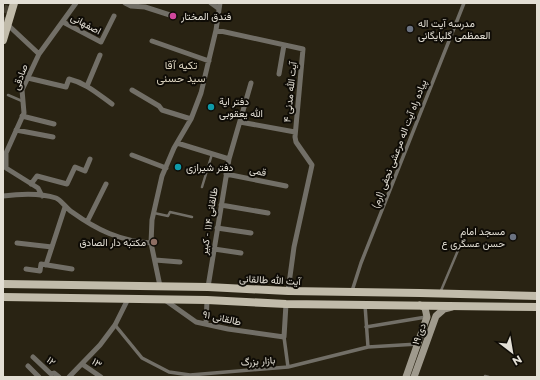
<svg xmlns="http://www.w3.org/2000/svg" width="540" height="380" font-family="Montserrat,Vazirmatn,sans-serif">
	<rect width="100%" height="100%" fill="#292313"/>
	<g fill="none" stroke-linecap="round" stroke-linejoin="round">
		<!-- primary-tunnel -->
		<path stroke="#453f30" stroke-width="8" stroke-dasharray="8 4" stroke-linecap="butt" d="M 3,25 L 10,3"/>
		<!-- service -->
		<path stroke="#726f67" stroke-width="2.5" d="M 8,95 L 22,101
			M 202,187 L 212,154
			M 154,213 L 168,216 L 170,212 L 192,217
			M 440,293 L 459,248
			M 485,376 L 489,377"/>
		<!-- pedestrian -->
		<path stroke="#726f67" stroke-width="3.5" d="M 352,291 L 361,263 L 464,3
			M 365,305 L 368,347
			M 115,325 L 142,358 L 169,372 L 190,375 L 288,367 L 368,347 L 418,344
			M 366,327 L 426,317
			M 284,337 L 288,367"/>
		<!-- minor -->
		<path stroke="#726f67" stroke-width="5" d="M 125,3 L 131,6 L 145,7 L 173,16
			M 211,3 L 218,8
			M 63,22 L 101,42 L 114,16
			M 8,25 L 39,54
			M 216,30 L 303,49 L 295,137 L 296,142 L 312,165 L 294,247 L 288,291
			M 152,41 L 209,61
			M 279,74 L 284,45
			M 28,78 L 66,87 L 69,79 C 86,83 98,94 112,104
			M 87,86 L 100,55
			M 132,90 L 159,106 L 162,110 L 191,119
			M 22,116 L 54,124
			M 240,122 L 295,132
			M 16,130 L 53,137
			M 177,143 L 229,159
			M 132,155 L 166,168
			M 226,174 L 286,186
			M 31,184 L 37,176 L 67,184 L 75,167 L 85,171 L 90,159
			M 3,196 C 18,194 41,193 56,198 C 61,200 66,208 72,212 C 97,230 120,241 151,243
			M 42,196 L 38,188 L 6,168 L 6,153 L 24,113 L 22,90 L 39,54 L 76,3
			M 221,205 L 268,213
			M 87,222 L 106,184
			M 217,228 L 251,233
			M 17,243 L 52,247
			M 214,249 L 241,253
			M 155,260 L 180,262
			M 46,265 L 65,207
			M 26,269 L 40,271 L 41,264 L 72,269
			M 160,286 L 151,243 L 152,220 L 162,176 L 174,148 L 191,119 L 201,93 L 216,30 L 220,3
			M 208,287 L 229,159 L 251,83
			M 165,300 L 196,322 L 228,329 L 284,337 L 286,304
			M 206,324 L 207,300
			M 33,357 L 51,374 L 54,373 L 59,377
			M 82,364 L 101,377
			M 28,366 L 39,377
			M 69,377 L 100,345 L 115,325 L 128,299"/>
		<!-- secondary -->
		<path stroke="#9f9a8d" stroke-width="7" d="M 406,377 L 427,317 L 425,308 L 420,305
			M 414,377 L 436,316 L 444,309 L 452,307"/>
		<!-- primary -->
		<path stroke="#c1bbaa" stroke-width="8" d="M 3,40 L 14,3
			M 3,284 L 208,287 L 288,291 L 420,293 L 537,296
			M 3,297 L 207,300 L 286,304 L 537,307"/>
	</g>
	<!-- markers -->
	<circle fill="#d1479c" stroke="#0f0c06" stroke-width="1.5" cx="173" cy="16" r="4"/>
	<g fill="#6b7280" stroke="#0f0c06" stroke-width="1.5">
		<circle cx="410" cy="29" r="4"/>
		<circle cx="513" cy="237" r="4"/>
	</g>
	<g fill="#0f9aa8" stroke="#0f0c06" stroke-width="1.5">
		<circle cx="211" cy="107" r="4"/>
		<circle cx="178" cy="167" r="4"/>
	</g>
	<circle fill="#8d6e63" stroke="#0f0c06" stroke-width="1.5" cx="154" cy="242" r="4"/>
	<g text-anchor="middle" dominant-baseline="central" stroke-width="4" stroke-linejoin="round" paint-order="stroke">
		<!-- poi labels -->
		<g font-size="10" fill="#e3dfd5" stroke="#0f0c06" text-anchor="start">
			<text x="181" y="16">فندق المختار</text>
			<text x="418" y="23">مدرسه آیت اله<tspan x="418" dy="12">العمظمی گلپایگانی</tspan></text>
			<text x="219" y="101">دفتر ایة<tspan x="219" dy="12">الله یعقوبی</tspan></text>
			<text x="186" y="167">دفتر شیرازی</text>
			<text x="505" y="231" text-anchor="end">مسجد امام<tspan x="505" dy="12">حسن عسگری ع</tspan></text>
			<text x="146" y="242" text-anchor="end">مکتبه دار الصادق</text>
		</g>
		<!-- street labels -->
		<g font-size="10" fill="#e3dfd5" stroke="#0f0c06">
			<text transform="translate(86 24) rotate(28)">اصفهانی</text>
			<text transform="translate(20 77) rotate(-70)">صادقی</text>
			<text transform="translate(290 92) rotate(-84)">۴ آیت الله مدنی</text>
			<text transform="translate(399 144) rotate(-69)">پیاده راه آیت اله مرعشی نجفی (ارم)</text>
			<text transform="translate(258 171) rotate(12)">قمی</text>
			<text transform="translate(209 221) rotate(-81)">طالقانی ۱۱۴ - کبیر</text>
			<text transform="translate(270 280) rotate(3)">آیت الله طالقانی</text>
			<text transform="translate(222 318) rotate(12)">طالقانی ۹۱</text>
			<text transform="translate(419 334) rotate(-70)">۱۹ دی</text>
			<text transform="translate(51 361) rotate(39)">۱۲</text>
			<text transform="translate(258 361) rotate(-4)">بازار بزرگ</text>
			<text transform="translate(97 363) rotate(34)">۱۳</text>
		</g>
		<!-- neighbourhood labels -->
		<g font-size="11" fill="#dbd3bf" stroke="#0f0c06">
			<text x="181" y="65">تکیه آقا<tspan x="181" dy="13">سید حسنی</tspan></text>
		</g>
	</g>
	<!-- border -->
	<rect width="540" height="380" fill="none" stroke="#e3dfd5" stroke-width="8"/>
	<!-- north arrow -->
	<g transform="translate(512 352) rotate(149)" stroke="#0f0c06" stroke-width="3" paint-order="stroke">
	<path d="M0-3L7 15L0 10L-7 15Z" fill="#e3dfd5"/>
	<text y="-6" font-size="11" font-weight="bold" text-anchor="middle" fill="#e3dfd5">N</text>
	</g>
</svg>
